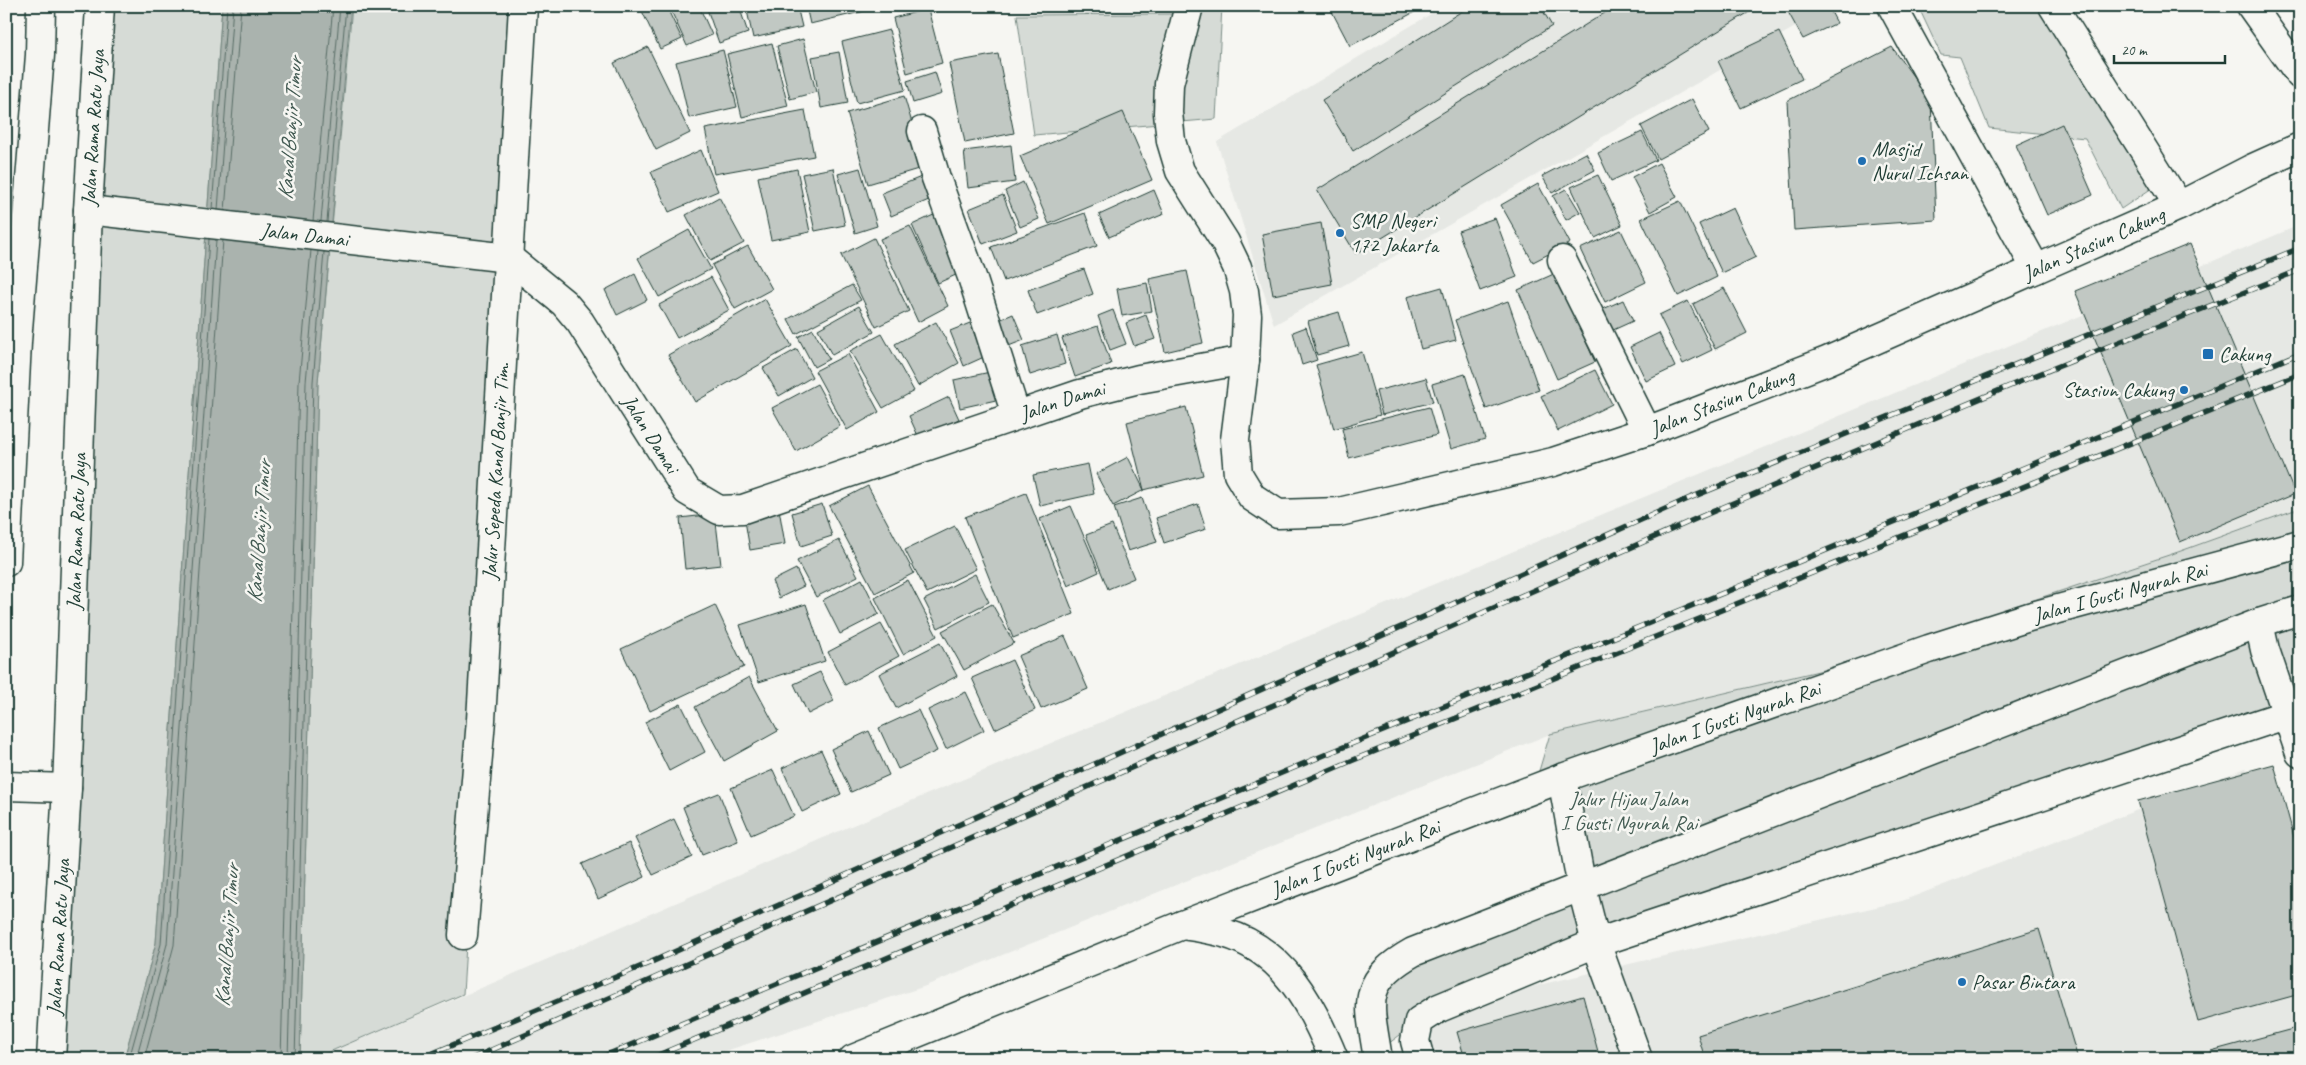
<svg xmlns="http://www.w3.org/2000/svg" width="2306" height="1065" font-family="Caveat,sans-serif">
	<rect width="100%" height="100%" fill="#f6f6f2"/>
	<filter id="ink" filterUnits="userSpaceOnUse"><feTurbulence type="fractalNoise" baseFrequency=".02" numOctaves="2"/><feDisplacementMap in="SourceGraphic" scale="10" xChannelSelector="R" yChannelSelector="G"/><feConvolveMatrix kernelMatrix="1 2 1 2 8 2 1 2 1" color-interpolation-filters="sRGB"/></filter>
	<g filter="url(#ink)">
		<!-- built -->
		<path fill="#e6e8e4" d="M 1444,6 L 1832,6 L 1274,325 L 1217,142 Z
			M 2300,225 L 2300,508 L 2178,552 L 1823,670 L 1550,734 L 923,987 L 701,1059 L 313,1059 L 500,980 L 853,825 Z
			M 2246,768 L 2300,873 L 2300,1059 L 1420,1059 L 1439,1008 L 1902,901 Z"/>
		<!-- green -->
		<path fill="#d6dbd6" stroke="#7a8c85" d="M 100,6 L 222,6 L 156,943 L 124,1059 L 51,1059 Z
			M 352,6 L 523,6 L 463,994 L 313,1059 L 300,1059 L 318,382 Z
			M 1177,6 L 1222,6 L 1216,119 L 1034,135 L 1017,15 L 1175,14 Z
			M 1918,6 L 2049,6 L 2158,184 L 2121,209 L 2085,138 L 1989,128 L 1960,57 L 1941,55 Z
			M 2300,508 L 2300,544 L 2292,546 L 2300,568 L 2300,711 L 1989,813 L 1419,1021 L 1377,1052 L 1376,984 L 1582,887 L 1563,778 L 1533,791 L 1550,734 L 1823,670 L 2178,552 Z"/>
		<!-- water -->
		<path fill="#aab3ae" stroke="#72847d" d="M 222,6 L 351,6 L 318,382 L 300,1059 L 124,1059 L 156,943 Z"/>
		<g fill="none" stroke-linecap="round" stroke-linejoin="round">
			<!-- shore -->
			<path stroke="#576c65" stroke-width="1" d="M 212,209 L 227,6
				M 218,210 L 233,6
				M 225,211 L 241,6
				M 313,221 L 333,6
				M 321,221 L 340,6
				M 327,222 L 346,6
				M 129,1059 L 161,944 L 209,239
				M 136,1059 L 167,944 L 216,240
				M 144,1059 L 174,945 L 223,240
				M 281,1059 L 299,382 L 311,250
				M 288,1059 L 306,382 L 318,251
				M 295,1059 L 313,382 L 324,252"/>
		</g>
		<!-- building -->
		<path fill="#c1c8c3" stroke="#1f3d34" d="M 652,6 L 666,6 L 682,39 L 660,49 L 642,11 Z
			M 669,6 L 699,6 L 712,35 L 687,46 Z
			M 706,6 L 739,6 L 748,33 L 719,43 Z
			M 746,6 L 797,6 L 802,27 L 753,38 Z
			M 806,6 L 886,6 L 810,24 Z
			M 1329,6 L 1426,6 L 1350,46 Z
			M 1470,6 L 1540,6 L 1552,26 L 1353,151 L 1322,100 Z
			M 1616,6 L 1759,6 L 1356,254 L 1317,190 Z
			M 1793,6 L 1828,6 L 1837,23 L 1803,39 L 1787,10 Z
			M 928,9 L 942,63 L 907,73 L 893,18 Z
			M 889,30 L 905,90 L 857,103 L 842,42 Z
			M 1779,32 L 1802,79 L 1741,108 L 1718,61 Z
			M 803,39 L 816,92 L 790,99 L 777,46 Z
			M 772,43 L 788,106 L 742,117 L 727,54 Z
			M 648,47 L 690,133 L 656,150 L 614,63 Z
			M 1892,47 L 1931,101 L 1936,220 L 1794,230 L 1787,101 Z
			M 723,50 L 737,107 L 689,118 L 676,62 Z
			M 839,52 L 848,103 L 821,108 L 812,57 Z
			M 998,54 L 1014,133 L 965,143 L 949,63 Z
			M 935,72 L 942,94 L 913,103 L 907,81 Z
			M 904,96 L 925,167 L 868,184 L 847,113 Z
			M 1692,99 L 1709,132 L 1658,159 L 1641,126 Z
			M 805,110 L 814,156 L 714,174 L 705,129 Z
			M 1123,112 L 1152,180 L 1049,224 L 1020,156 Z
			M 2062,124 L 2093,195 L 2047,215 L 2016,145 Z
			M 1642,132 L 1656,160 L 1611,181 L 1598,153 Z
			M 1011,145 L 1015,182 L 968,188 L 964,151 Z
			M 701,150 L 718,191 L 669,212 L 651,172 Z
			M 1586,153 L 1595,170 L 1552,193 L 1542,176 Z
			M 1659,163 L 1677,197 L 1650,212 L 1632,177 Z
			M 833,168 L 845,225 L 815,231 L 802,174 Z
			M 860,168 L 877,226 L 855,233 L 838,174 Z
			M 797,169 L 810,232 L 771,240 L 758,177 Z
			M 926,175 L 936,197 L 891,216 L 882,193 Z
			M 1598,175 L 1622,225 L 1595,238 L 1571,187 Z
			M 1023,182 L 1039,219 L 1020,227 L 1005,191 Z
			M 1538,184 L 1570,243 L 1533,262 L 1501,205 Z
			M 1566,189 L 1580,212 L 1566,220 L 1553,196 Z
			M 1154,190 L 1164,214 L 1109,237 L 1099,215 Z
			M 1003,195 L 1017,231 L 983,244 L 969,209 Z
			M 719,197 L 744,243 L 710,261 L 686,215 Z
			M 1680,201 L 1717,277 L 1678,296 L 1641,219 Z
			M 1733,208 L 1756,257 L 1722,273 L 1699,224 Z
			M 940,212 L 967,270 L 938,283 L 912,225 Z
			M 1085,213 L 1097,246 L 1004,281 L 991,247 Z
			M 1495,218 L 1517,277 L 1480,291 L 1458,231 Z
			M 1321,223 L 1332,284 L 1273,295 L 1262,234 Z
			M 910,226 L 948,306 L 918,322 L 880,239 Z
			M 689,230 L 711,269 L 659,297 L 638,258 Z
			M 1621,230 L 1646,282 L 1605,302 L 1580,249 Z
			M 874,238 L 909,311 L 876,327 L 841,255 Z
			M 2190,244 L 2295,494 L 2180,542 L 2075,291 Z
			M 748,246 L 772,289 L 735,309 L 712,265 Z
			M 1084,269 L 1093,294 L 1037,315 L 1028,290 Z
			M 1187,271 L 1203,343 L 1165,352 L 1149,279 Z
			M 1556,273 L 1595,362 L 1557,379 L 1518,290 Z
			M 635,274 L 647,300 L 617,315 L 605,290 Z
			M 711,277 L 729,310 L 677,338 L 659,305 Z
			M 1147,283 L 1152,311 L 1122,316 L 1117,289 Z
			M 852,285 L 861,300 L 796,334 L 788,319 Z
			M 1442,287 L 1456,340 L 1421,349 L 1407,297 Z
			M 1724,288 L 1747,333 L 1715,349 L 1693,304 Z
			M 765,299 L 792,346 L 695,402 L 668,355 Z
			M 1623,300 L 1633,321 L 1611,331 L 1601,310 Z
			M 1508,301 L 1539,390 L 1486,409 L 1455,320 Z
			M 1688,301 L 1712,350 L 1683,364 L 1659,315 Z
			M 859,306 L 874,332 L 832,355 L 818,329 Z
			M 1113,310 L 1126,344 L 1110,350 L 1098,316 Z
			M 1339,312 L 1349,346 L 1317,355 L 1308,321 Z
			M 1013,314 L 1024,340 L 1001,349 L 990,324 Z
			M 1146,315 L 1155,339 L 1134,346 L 1126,323 Z
			M 936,322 L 959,363 L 918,386 L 895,344 Z
			M 970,323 L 984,357 L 964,366 L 950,331 Z
			M 1098,326 L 1111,364 L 1075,377 L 1062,338 Z
			M 1306,327 L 1317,360 L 1302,365 L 1293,332 Z
			M 813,329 L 829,359 L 814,367 L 798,337 Z
			M 1659,333 L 1675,367 L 1646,381 L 1630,347 Z
			M 882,334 L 914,391 L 883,408 L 850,351 Z
			M 1057,335 L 1065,364 L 1030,375 L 1022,346 Z
			M 797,349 L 812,377 L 779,396 L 763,368 Z
			M 1362,352 L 1380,415 L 1334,429 L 1316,365 Z
			M 848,354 L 879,412 L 847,430 L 815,371 Z
			M 999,370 L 1005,398 L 960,408 L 954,380 Z
			M 1595,370 L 1612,404 L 1558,431 L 1541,396 Z
			M 1465,374 L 1485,439 L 1451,449 L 1432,384 Z
			M 1426,378 L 1433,402 L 1382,415 L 1376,391 Z
			M 817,384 L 840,426 L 796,451 L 772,408 Z
			M 949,397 L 959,419 L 919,438 L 909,416 Z
			M 1186,407 L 1203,475 L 1144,490 L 1127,422 Z
			M 1429,407 L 1437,435 L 1349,458 L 1342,429 Z
			M 1128,457 L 1144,490 L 1113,506 L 1096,474 Z
			M 1088,464 L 1094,494 L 1040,506 L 1033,475 Z
			M 868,486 L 914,573 L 875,593 L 829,506 Z
			M 1026,493 L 1074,614 L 1013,638 L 965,517 Z
			M 1142,498 L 1157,542 L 1128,551 L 1114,507 Z
			M 822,504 L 832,536 L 801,546 L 792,513 Z
			M 1198,504 L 1206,529 L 1164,543 L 1156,518 Z
			M 1071,506 L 1099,572 L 1068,586 L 1040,519 Z
			M 779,509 L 785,544 L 750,550 L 744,515 Z
			M 715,514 L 721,565 L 685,569 L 680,518 Z
			M 1112,525 L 1134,578 L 1108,589 L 1086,535 Z
			M 955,526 L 976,569 L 927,593 L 905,550 Z
			M 839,540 L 858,576 L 816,597 L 797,561 Z
			M 796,569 L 804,586 L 779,598 L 772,581 Z
			M 975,574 L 989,602 L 938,628 L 924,600 Z
			M 862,579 L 879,614 L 840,634 L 823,600 Z
			M 908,580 L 937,636 L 903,654 L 875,598 Z
			M 806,604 L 825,661 L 759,682 L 740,625 Z
			M 992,604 L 1014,643 L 964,670 L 942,631 Z
			M 715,605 L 744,667 L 650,711 L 621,649 Z
			M 881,624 L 899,656 L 845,685 L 828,652 Z
			M 1065,636 L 1088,689 L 1041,709 L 1018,656 Z
			M 940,643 L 957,676 L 896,708 L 879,674 Z
			M 1012,660 L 1035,710 L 995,729 L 972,678 Z
			M 820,672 L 834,701 L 808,714 L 794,684 Z
			M 749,677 L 778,731 L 724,761 L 695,707 Z
			M 966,692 L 984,730 L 946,749 L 928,710 Z
			M 681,704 L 705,752 L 669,771 L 645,722 Z
			M 918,710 L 937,751 L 898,769 L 879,728 Z
			M 869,731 L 889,775 L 851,792 L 831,749 Z
			M 821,750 L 841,794 L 802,812 L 782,768 Z
			M 2274,764 L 2300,859 L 2300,994 L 2198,1022 L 2138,801 Z
			M 773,770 L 794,816 L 751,835 L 731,788 Z
			M 719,793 L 738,841 L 702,855 L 683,807 Z
			M 674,819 L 692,857 L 653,875 L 635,838 Z
			M 629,843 L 645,877 L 598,899 L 582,864 Z
			M 2039,929 L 2078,1059 L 1705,1059 L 1698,1035 Z
			M 1583,996 L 1600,1059 L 1465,1059 L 1457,1032 Z
			M 2300,1027 L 2300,1059 L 2213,1059 L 2211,1051 Z"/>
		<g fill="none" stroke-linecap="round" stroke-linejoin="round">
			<defs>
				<g id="minor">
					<path id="s1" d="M 1189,6 L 1169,84 L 1168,113 L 1171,141 L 1180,171 L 1225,242 L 1237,267 L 1244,291 L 1247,315 L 1245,360 L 1235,440 L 1238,474 L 1252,497 L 1278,514 L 1339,512 L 1553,462 L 1647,431 L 1827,361 L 2179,206 L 2251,169 L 2300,147"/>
					<path d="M 1892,6 L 2036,269"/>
					<path d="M 2053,6 L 2179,206"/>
					<path d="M 922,131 L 936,178 L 972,277 L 1016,415"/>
					<path id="s2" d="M 88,210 L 509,258 L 564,303 L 580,322 L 687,491 L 719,510 L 743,509 L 1080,394 L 1139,379 L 1245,360"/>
					<path d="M 1562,260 L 1647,431"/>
					<path d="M 6,562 L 17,342 L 40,55 L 41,6"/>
					<path d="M 2259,623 L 2265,650 L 2300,753"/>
					<path d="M 1562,778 L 1582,888 L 1596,943 L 1638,1059"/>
					<path d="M 6,786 L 67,788"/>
					<path id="s3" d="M 463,935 L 481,720 L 523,6"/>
					<path id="s4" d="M 51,1059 L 67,788 L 88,210 L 100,6"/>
					<path d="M 1420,1059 L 1415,1041 L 1419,1021 L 1439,1008 L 1596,943 L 2285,715"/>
				</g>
				<g id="major">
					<path d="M 1182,925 C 1196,927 1211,929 1224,933 C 1284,950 1312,1005 1334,1059"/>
					<path id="s5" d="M 853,1059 L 1182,925 L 1562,778 L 1929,649 L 2029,617 L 2300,544"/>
					<path d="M 1378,1059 C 1370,1005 1358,983 1413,952 L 2259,623 L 2300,610"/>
				</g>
				<path id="highway" d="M 2251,6 L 2300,75"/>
			</defs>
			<!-- minor casing -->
			<use href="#minor" stroke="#1f3d34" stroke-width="31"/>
			<!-- major casing -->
			<use href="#major" stroke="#1f3d34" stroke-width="31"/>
			<!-- highway casing -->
			<use href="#highway" stroke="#1f3d34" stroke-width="31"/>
			<!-- minor -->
			<use href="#minor" stroke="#f6f6f2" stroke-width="28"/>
			<!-- major -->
			<use href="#major" stroke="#f6f6f2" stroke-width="28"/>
			<!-- highway -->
			<use href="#highway" stroke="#f6f6f2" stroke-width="28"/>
			<defs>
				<path id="rail" d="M 419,1059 L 647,964 L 1690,498 L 2300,248
					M 471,1059 L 1700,517 L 2024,380 L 2300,270
					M 597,1059 L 1346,746 L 1728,591 L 2300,353
					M 649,1059 L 1351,761 L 2300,374"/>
			</defs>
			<!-- rail casing -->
			<use href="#rail" stroke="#1f3d34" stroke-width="5.5"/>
			<!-- rail -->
			<use href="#rail" stroke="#f6f6f2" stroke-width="4" stroke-dasharray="11" stroke-linecap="butt"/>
		</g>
	</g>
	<!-- markers -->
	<g fill="#1f6fb2" stroke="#f6f6f2" stroke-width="2">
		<circle cx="1862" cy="161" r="5"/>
		<circle cx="1340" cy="233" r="5"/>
		<rect x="2202" y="348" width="12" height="12" rx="2.5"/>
		<circle cx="2184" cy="390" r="5"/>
		<circle cx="1962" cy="982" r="5"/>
	</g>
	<g text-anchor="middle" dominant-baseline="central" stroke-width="5" stroke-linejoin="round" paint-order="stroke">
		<!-- street labels -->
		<g font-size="21" fill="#1f3d34" stroke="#f6f6f2">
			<text stroke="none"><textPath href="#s4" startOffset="932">Jalan Rama Ratu Jaya</textPath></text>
			<text stroke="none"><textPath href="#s2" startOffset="218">Jalan Damai</textPath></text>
			<text stroke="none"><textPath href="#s1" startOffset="1412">Jalan Stasiun Cakung</textPath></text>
			<text stroke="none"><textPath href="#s2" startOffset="1118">Jalan Damai</textPath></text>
			<text stroke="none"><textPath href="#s1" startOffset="1008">Jalan Stasiun Cakung</textPath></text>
			<text stroke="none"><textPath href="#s2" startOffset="652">Jalan Damai</textPath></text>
			<text stroke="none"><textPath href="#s3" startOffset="465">Jalur Sepeda Kanal Banjir Tim.</textPath></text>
			<text stroke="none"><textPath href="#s4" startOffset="528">Jalan Rama Ratu Jaya</textPath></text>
			<text stroke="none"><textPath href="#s5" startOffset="1351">Jalan I Gusti Ngurah Rai</textPath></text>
			<text stroke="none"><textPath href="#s5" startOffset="946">Jalan I Gusti Ngurah Rai</textPath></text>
			<text stroke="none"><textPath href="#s5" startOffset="541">Jalan I Gusti Ngurah Rai</textPath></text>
			<text stroke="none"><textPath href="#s4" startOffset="122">Jalan Rama Ratu Jaya</textPath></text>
		</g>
		<!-- poi labels -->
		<g font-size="21" fill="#1f3d34" stroke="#f6f6f2" text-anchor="start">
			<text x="1872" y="149">Masjid<tspan x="1872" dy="24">Nurul Ichsan</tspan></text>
			<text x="1350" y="221">SMP Negeri<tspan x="1350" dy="24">172 Jakarta</tspan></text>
			<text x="2219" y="354">Cakung</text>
			<text x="2174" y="390" text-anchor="end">Stasiun Cakung</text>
			<text x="1972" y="982">Pasar Bintara</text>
		</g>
		<!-- park labels -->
		<g font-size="21" fill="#445d54" stroke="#f6f6f2">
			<text x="1629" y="799">Jalur Hijau Jalan<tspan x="1629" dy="24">I Gusti Ngurah Rai</tspan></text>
		</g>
		<!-- water labels -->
		<g font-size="22" font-style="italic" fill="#425a52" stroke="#f6f6f2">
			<text transform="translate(290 129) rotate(-86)">Kanal Banjir Timur</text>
			<text transform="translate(259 532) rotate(-86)">Kanal Banjir Timur</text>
			<text transform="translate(227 936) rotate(-86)">Kanal Banjir Timur</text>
		</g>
	</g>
	<!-- margin -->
	<rect width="2306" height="1065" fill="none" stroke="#f6f6f2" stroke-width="25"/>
	<rect x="12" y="12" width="2281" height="1040" fill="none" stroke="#1f3d34" stroke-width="2" filter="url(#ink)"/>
	<!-- scale -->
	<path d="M2114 55v8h111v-8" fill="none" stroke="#1f3d34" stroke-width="2.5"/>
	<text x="2121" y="55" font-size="15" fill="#1f3d34" stroke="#f6f6f2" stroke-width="4" paint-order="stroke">20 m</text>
</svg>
